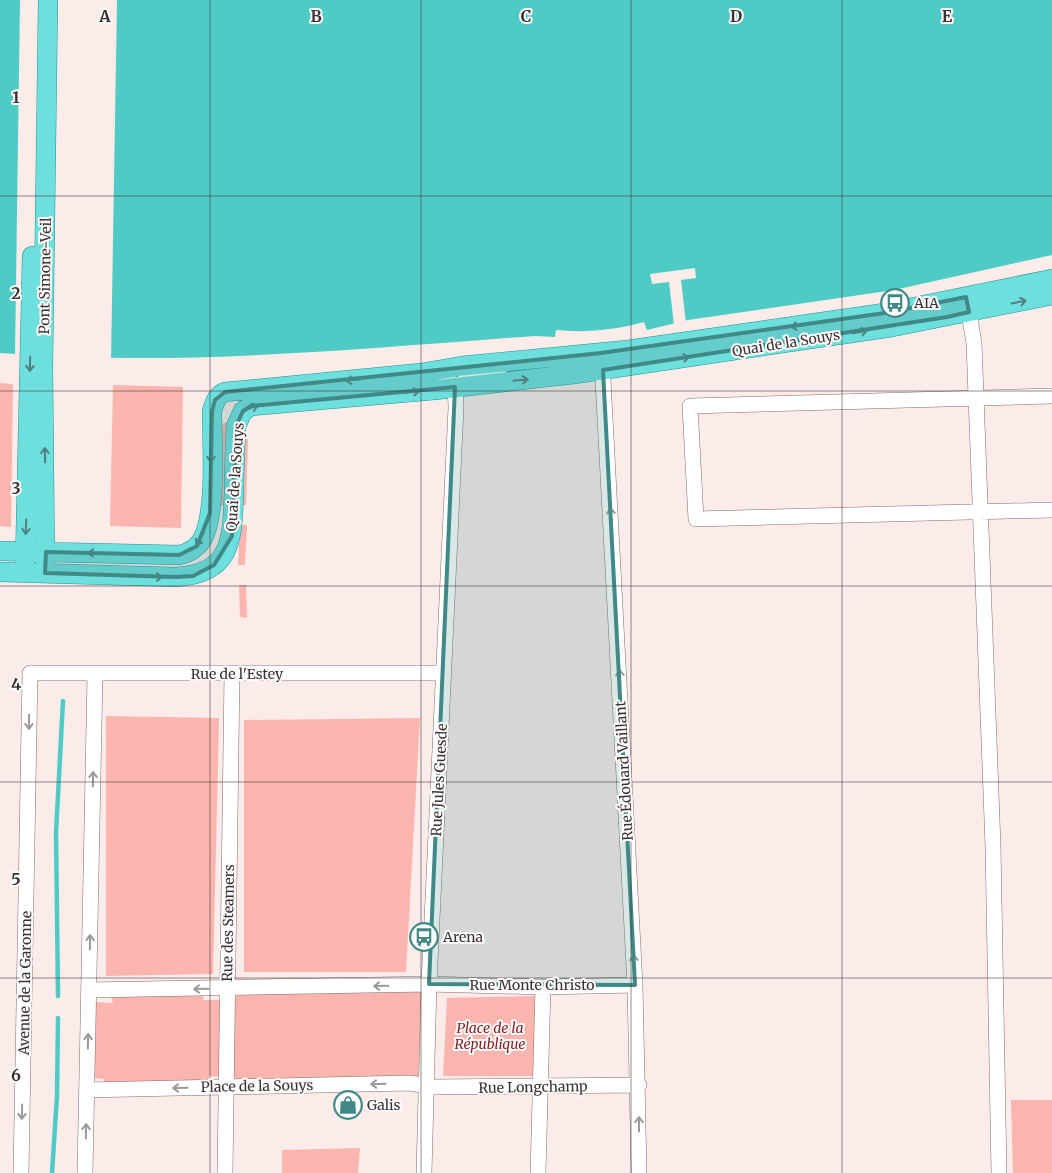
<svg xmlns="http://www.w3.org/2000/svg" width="1052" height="1173" font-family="Merriweather,serif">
	<rect width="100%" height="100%" fill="#fbebe9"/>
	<!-- green -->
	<path fill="#fbb5af" d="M 0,383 L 13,384 L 11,527 L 0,526 Z
		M 113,385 L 183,387 L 181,528 L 110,526 Z
		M 223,423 L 227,423 L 226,505 L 218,506 L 219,442 Z
		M 242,439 L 248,439 L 246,505 L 240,505 Z
		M 240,525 L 247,525 L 245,565 L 238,565 Z
		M 239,585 L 246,585 L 247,618 L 240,617 Z
		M 106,716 L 219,718 L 213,974 L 106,976 Z
		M 420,718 L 406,972 L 244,972 L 244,720 Z
		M 417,989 L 421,992 L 423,998 L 421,1070 L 417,1079 L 241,1083 L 232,1075 L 233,1000 L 238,994 Z
		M 204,993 L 203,1000 L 221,1000 L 220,1077 L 209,1076 L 208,1083 L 105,1085 L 104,1079 L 91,1078 L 94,1002 L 113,1003 L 110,994 Z
		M 537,996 L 533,1076 L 443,1076 L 447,998 Z
		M 1011,1100 L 1052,1100 L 1052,1173 L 1013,1173 Z
		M 360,1148 L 358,1173 L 282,1173 L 282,1150 Z"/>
	<!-- water -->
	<path fill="#4fcbc6" d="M 0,0 L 1052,0 L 1052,255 L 894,290 L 688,320 L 647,330 L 644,322 C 616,330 585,333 556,330 L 555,337 L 535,336 C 357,349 178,367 0,353 Z"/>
	<!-- pier -->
	<path fill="#fbebe9" d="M 20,0 L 117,0 L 111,361 L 15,356 Z
		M 695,268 L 696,278 L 681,280 L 686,323 L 674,325 L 669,282 L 652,284 L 650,274 Z"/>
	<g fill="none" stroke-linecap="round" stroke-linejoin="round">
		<!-- stream -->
		<path stroke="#4fcbc6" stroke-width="4.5" d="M 58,996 L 56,833 L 63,701
			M 52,1173 L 57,1096 L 58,1018"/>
		<defs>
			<path id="minor" d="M 967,301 L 974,343 L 993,846 L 999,1173
				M 602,361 L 635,985 L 639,1173
				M 456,386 L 476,375 L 499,369
				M 1052,396 L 690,406 L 696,519 L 1052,510
				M 89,990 L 429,984 L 543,987 L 635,985
				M 87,1090 L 410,1083 L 434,1087 L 639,1085
				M 21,1173 L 30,673 L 444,673
				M 85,1173 L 95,675
				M 225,1173 L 232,674
				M 424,1173 L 429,984 L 456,408 C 456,389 454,381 437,372
				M 538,1173 L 543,987"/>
			<path id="major" d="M 0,551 L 179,555 C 189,553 198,547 203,538 C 217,510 212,444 212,411 C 215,402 216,396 225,392 L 421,373 L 462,366 L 628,350 L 885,313 L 1052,279
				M 25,564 L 32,256
				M 45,564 L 43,367 L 48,0
				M 0,572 L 175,577 C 233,574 232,539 234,492 C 234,470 235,448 236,426 L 243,411 L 251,406 L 434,390 L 574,374 L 892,327 L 1052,295"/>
		</defs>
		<!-- minor casing -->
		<use href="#minor" stroke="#846c69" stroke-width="16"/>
		<!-- major casing -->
		<use href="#major" stroke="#1d9491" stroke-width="20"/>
		<!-- minor -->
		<use href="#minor" stroke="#fff" stroke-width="15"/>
		<!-- major -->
		<use href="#major" stroke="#6ddfdc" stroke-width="19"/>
	</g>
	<!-- one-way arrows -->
	<defs><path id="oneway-shaft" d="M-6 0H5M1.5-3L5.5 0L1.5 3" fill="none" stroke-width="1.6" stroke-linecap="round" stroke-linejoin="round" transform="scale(1.25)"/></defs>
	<g stroke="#527f7d">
		<use href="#oneway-shaft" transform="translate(1019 302) rotate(-11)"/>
		<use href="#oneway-shaft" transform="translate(798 326) rotate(172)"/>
		<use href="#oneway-shaft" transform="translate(860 332) rotate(-9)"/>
		<use href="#oneway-shaft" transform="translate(682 358) rotate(-8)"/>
		<use href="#oneway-shaft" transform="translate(30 364) rotate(91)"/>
		<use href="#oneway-shaft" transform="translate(353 380) rotate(175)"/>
		<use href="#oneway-shaft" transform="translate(521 380) rotate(-6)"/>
		<use href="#oneway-shaft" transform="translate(412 392) rotate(-5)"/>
		<use href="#oneway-shaft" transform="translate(251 408) rotate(-21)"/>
		<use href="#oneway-shaft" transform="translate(45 455) rotate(-91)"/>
		<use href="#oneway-shaft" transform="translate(211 455) rotate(91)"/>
		<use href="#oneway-shaft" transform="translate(26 527) rotate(92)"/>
		<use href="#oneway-shaft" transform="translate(200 539) rotate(121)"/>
		<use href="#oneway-shaft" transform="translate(95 553) rotate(-179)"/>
		<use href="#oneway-shaft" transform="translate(155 577) rotate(1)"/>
	</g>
	<g stroke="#9e9898">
		<use href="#oneway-shaft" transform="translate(611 515) rotate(-93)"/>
		<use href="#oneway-shaft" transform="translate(620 677) rotate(-93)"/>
		<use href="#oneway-shaft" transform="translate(29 722) rotate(91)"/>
		<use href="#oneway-shaft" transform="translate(93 779) rotate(-89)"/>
		<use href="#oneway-shaft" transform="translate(90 942) rotate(-89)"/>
		<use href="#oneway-shaft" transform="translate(634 962) rotate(-93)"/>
		<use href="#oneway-shaft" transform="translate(381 986) rotate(179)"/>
		<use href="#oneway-shaft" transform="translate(201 989) rotate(179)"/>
		<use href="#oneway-shaft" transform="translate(88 1041) rotate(-89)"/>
		<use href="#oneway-shaft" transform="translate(378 1084) rotate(178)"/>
		<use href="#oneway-shaft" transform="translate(180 1088) rotate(179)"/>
		<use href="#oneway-shaft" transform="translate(22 1112) rotate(91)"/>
		<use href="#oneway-shaft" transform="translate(639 1124) rotate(-90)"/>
		<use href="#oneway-shaft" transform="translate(86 1131) rotate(-89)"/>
	</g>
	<!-- marked area -->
	<path fill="#418986" fill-opacity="0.2" stroke="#418986" stroke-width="4" stroke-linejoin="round" d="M 966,297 L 969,312 L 947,317 L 603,370 L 635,985 L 429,984 L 455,387 L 251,406 L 243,411 L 236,426 L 232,536 L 214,565 L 193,576 L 175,577 L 45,573 L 46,552 L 179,555 L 197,546 L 210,513 L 212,411 L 215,400 L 225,392 L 601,353 L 885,313 Z"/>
	<!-- grid -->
	<path fill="none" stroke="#3c3130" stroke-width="1" stroke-opacity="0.55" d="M 210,0 L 210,1173M 421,0 L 421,1173M 631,0 L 631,1173M 842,0 L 842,1173M 0,196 L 1052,196M 0,391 L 1052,391M 0,586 L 1052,586M 0,782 L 1052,782M 0,978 L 1052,978"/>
	<!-- icons -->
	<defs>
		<symbol id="bus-ring" viewBox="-11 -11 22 22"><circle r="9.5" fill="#fcfcfc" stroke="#418986" stroke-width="1.5"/><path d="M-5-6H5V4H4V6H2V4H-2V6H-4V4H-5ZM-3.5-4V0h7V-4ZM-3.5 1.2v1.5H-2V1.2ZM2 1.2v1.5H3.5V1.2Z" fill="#418986"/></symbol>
		<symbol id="shop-ring" viewBox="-11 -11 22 22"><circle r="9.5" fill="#fcfcfc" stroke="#418986" stroke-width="1.5"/><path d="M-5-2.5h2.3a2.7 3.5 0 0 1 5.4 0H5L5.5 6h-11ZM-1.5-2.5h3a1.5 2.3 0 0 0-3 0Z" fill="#418986"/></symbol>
	</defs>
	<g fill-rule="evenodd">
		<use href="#bus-ring" x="879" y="287" width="32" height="32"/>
		<use href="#bus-ring" x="408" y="921" width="32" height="32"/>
		<use href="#shop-ring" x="332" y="1089" width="32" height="32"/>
	</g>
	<g text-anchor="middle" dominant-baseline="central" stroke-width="4" stroke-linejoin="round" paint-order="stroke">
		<!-- street labels -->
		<g font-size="14" fill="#3c3130" stroke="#fcfcfc">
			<text transform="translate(45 276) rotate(-89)">Pont Simone-Veil</text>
			<text transform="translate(786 343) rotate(-9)">Quai de la Souys</text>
			<text transform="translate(235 477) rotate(-86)">Quai de la Souys</text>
			<text x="237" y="674">Rue de l'Estey</text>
			<text transform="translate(624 771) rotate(-93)">Rue Édouard Vaillant</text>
			<text transform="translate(439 780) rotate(-87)">Rue Jules Guesde</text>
			<text transform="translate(228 923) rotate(-89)">Rue des Steamers</text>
			<text transform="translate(25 983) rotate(-89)">Avenue de la Garonne</text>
			<text x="532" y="985">Rue Monte Christo</text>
			<text transform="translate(257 1086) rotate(-1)">Place de la Souys</text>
			<text transform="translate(533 1087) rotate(-1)">Rue Longchamp</text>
		</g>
		<!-- poi labels -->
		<g font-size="14" fill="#3c3130" stroke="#fcfcfc" text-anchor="start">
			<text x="914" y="303">AIA</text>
			<text x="443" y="937">Arena</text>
			<text x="367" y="1105">Galis</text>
		</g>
		<!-- park labels -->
		<g font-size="14" font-style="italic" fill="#821a1f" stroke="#fcfcfc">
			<text x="490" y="1028">Place de la<tspan x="490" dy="16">République</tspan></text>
		</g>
	</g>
	<g font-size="16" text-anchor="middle" font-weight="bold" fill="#3c3130" stroke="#fcfcfc" stroke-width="4" stroke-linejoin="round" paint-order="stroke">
		<text x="105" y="22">A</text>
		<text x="316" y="22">B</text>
		<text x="526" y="22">C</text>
		<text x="736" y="22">D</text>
		<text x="947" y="22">E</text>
		<text x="16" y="103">1</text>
		<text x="16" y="299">2</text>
		<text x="16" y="494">3</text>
		<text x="16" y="690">4</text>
		<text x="16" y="885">5</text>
		<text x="16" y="1081">6</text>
	</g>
</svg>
